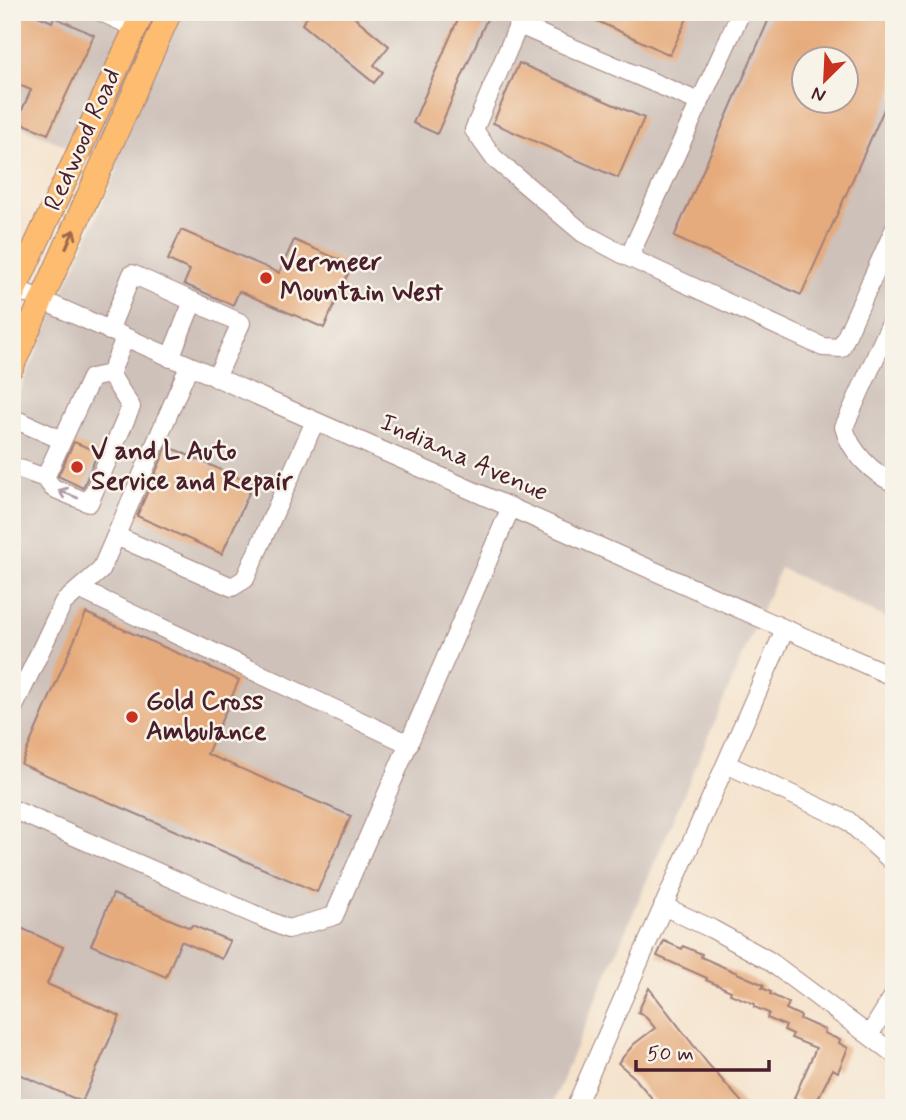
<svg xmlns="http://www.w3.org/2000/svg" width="906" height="1120" font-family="Mynerve,sans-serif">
	<rect width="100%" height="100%" fill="#f7f3e8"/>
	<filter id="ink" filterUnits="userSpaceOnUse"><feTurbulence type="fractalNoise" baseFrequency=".0143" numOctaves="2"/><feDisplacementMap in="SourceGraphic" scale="14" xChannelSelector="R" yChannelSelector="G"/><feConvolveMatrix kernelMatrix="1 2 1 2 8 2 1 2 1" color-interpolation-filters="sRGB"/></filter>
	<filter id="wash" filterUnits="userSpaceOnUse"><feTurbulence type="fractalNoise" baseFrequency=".00686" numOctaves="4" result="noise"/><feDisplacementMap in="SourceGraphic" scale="28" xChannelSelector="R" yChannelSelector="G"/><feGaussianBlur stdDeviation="1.57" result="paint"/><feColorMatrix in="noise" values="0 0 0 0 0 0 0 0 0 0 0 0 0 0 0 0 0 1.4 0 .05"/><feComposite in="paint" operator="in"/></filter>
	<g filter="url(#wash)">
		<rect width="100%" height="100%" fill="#f5e2cb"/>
		<!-- industrial -->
		<path fill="#cec1ba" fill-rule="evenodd" d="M 12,12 L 894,12 L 894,622 L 780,568 L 550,1108 L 12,1108 L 12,408 L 118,169 L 12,122 ZM 804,60 L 846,60 L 846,102 L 804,102 Z"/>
		<g id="blocks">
			<!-- building -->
			<path fill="#e6ab7c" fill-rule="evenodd" d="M 12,12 L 29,12 L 52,22 L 54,17 L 94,35 L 48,134 L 17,121 L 31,90 L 12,82 Z
				M 311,12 L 348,12 L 389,46 L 374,65 L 383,72 L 374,83 L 302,24 Z
				M 461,12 L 490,12 L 437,134 L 413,123 Z
				M 578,12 L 690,12 L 670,55 Z
				M 772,12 L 894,12 L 894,87 L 801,295 L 674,237 ZM 804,60 L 846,60 L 846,102 L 804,102 Z
				M 519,63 L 644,118 L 618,178 L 493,123 Z
				M 181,230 L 279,273 L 294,240 L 352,265 L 324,328 L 239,291 L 233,305 L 184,284 L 190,270 L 168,260 Z
				M 74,442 L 98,452 L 83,488 L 58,476 Z
				M 167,446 L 253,484 L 222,554 L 137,516 Z
				M 86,613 L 239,680 L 207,754 L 351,816 L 317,892 L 21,764 Z
				M 113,894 L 190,928 L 192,925 L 230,941 L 222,959 L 181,941 L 166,977 L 91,945 Z
				M 12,924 L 63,947 L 47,984 L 120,1016 L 82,1102 L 12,1071 Z
				M 664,941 L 682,949 L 683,946 L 702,954 L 701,957 L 764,985 L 762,988 L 771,992 L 770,994 L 789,1003 L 786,1009 L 801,1016 L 800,1019 L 825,1030 L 824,1033 L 840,1040 L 839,1043 L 848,1048 L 838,1072 L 833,1069 L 813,1108 L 798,1108 L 801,1101 L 794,1098 L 816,1048 L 791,1038 L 793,1034 L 784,1030 L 786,1026 L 767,1018 L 769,1013 L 754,1007 L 755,1004 L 730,994 L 731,991 L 706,980 L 707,978 L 657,956 Z
				M 649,988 L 708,1064 L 747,1108 L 660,1108 L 634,1077 L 618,1063 L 634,1044 L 655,1028 L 644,1015 L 638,1012 Z"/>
		</g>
	</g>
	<g filter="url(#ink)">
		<use href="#blocks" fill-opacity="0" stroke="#a0807b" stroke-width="2"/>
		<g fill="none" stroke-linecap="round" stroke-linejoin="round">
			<defs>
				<path id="minor" d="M 101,12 L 136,28
					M 524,12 L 474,130 L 494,158 L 583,233 L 626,256 L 823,347 L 841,348 L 894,230
					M 519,25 L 699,102
					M 629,257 L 741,12
					M 12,287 L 894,677
					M 894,316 L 844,427 C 850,451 872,473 894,483
					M 109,331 L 132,274 L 241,323 L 216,378
					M 170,358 L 193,301
					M 12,418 L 62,440
					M 12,466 L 45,478 L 91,378 L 110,374 L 125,338
					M 45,478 L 53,488 L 89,503 L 131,407 L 110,374
					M 116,536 L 232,587 L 245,579 L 315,421
					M 79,589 L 409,744
					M 12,711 L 63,603 L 101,570 L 189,366
					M 726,764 L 847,820 L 894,863
					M 12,809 L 288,929 L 334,916 L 511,507
					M 663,906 L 712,929 L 768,960 L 894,1054
					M 870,1034 L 894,995
					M 575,1108 L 785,629"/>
				<path id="major" d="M 12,296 L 143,12
					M 12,367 L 170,12"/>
			</defs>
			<!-- minor casing -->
			<use href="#minor" stroke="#a0807b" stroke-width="20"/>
			<!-- major casing -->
			<use href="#major" stroke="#a0807b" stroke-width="25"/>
			<!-- minor -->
			<use href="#minor" stroke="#fff" stroke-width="18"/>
			<!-- major -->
			<use href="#major" stroke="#fdbc70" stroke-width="23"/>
		</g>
		<!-- one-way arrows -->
		<defs><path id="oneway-shaft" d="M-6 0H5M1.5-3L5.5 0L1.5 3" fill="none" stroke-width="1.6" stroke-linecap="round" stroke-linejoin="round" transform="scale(1.75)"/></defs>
		<use stroke="#9b664a" href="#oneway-shaft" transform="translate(70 239) rotate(-66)"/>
		<use stroke="#ae9aa0" href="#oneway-shaft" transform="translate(68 494) rotate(-158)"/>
	</g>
	<!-- markers -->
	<g fill="#c8321e" stroke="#f7f3e8" stroke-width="2.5">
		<circle cx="266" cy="278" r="7"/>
		<circle cx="77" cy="467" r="7"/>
		<circle cx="132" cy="717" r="7"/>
	</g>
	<g text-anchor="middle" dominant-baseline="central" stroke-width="5" stroke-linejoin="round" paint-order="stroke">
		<!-- street labels -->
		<g font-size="26" fill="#4a1f2b" stroke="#f7f3e8">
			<text transform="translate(83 140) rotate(-66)">Redwood Road</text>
			<text transform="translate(464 458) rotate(24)">Indiana Avenue</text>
		</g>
		<!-- poi labels -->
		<g font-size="26" font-weight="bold" fill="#4a1f2b" stroke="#f7f3e8" text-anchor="start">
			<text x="280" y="263">Vermeer<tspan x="280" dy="30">Mountain West</tspan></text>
			<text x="91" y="452">V and L Auto<tspan x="91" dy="30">Service and Repair</tspan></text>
			<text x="146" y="702">Gold Cross<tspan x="146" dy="30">Ambulance</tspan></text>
		</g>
	</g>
	<!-- margin -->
	<rect width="906" height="1120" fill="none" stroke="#f7f3e8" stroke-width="42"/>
	<!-- north arrow -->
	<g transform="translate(825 80) rotate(204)"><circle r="33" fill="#f7f3e8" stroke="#b29e9c" stroke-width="2"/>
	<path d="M0-5L12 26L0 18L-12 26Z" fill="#c8321e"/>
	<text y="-10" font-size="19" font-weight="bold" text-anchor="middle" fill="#4a1f2b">N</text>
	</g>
	<!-- scale -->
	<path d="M636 1060v10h133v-10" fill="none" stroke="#4a1f2b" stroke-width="3.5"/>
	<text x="647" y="1060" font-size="21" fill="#4a1f2b" stroke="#f7f3e8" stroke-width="5" paint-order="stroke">50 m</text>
</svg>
